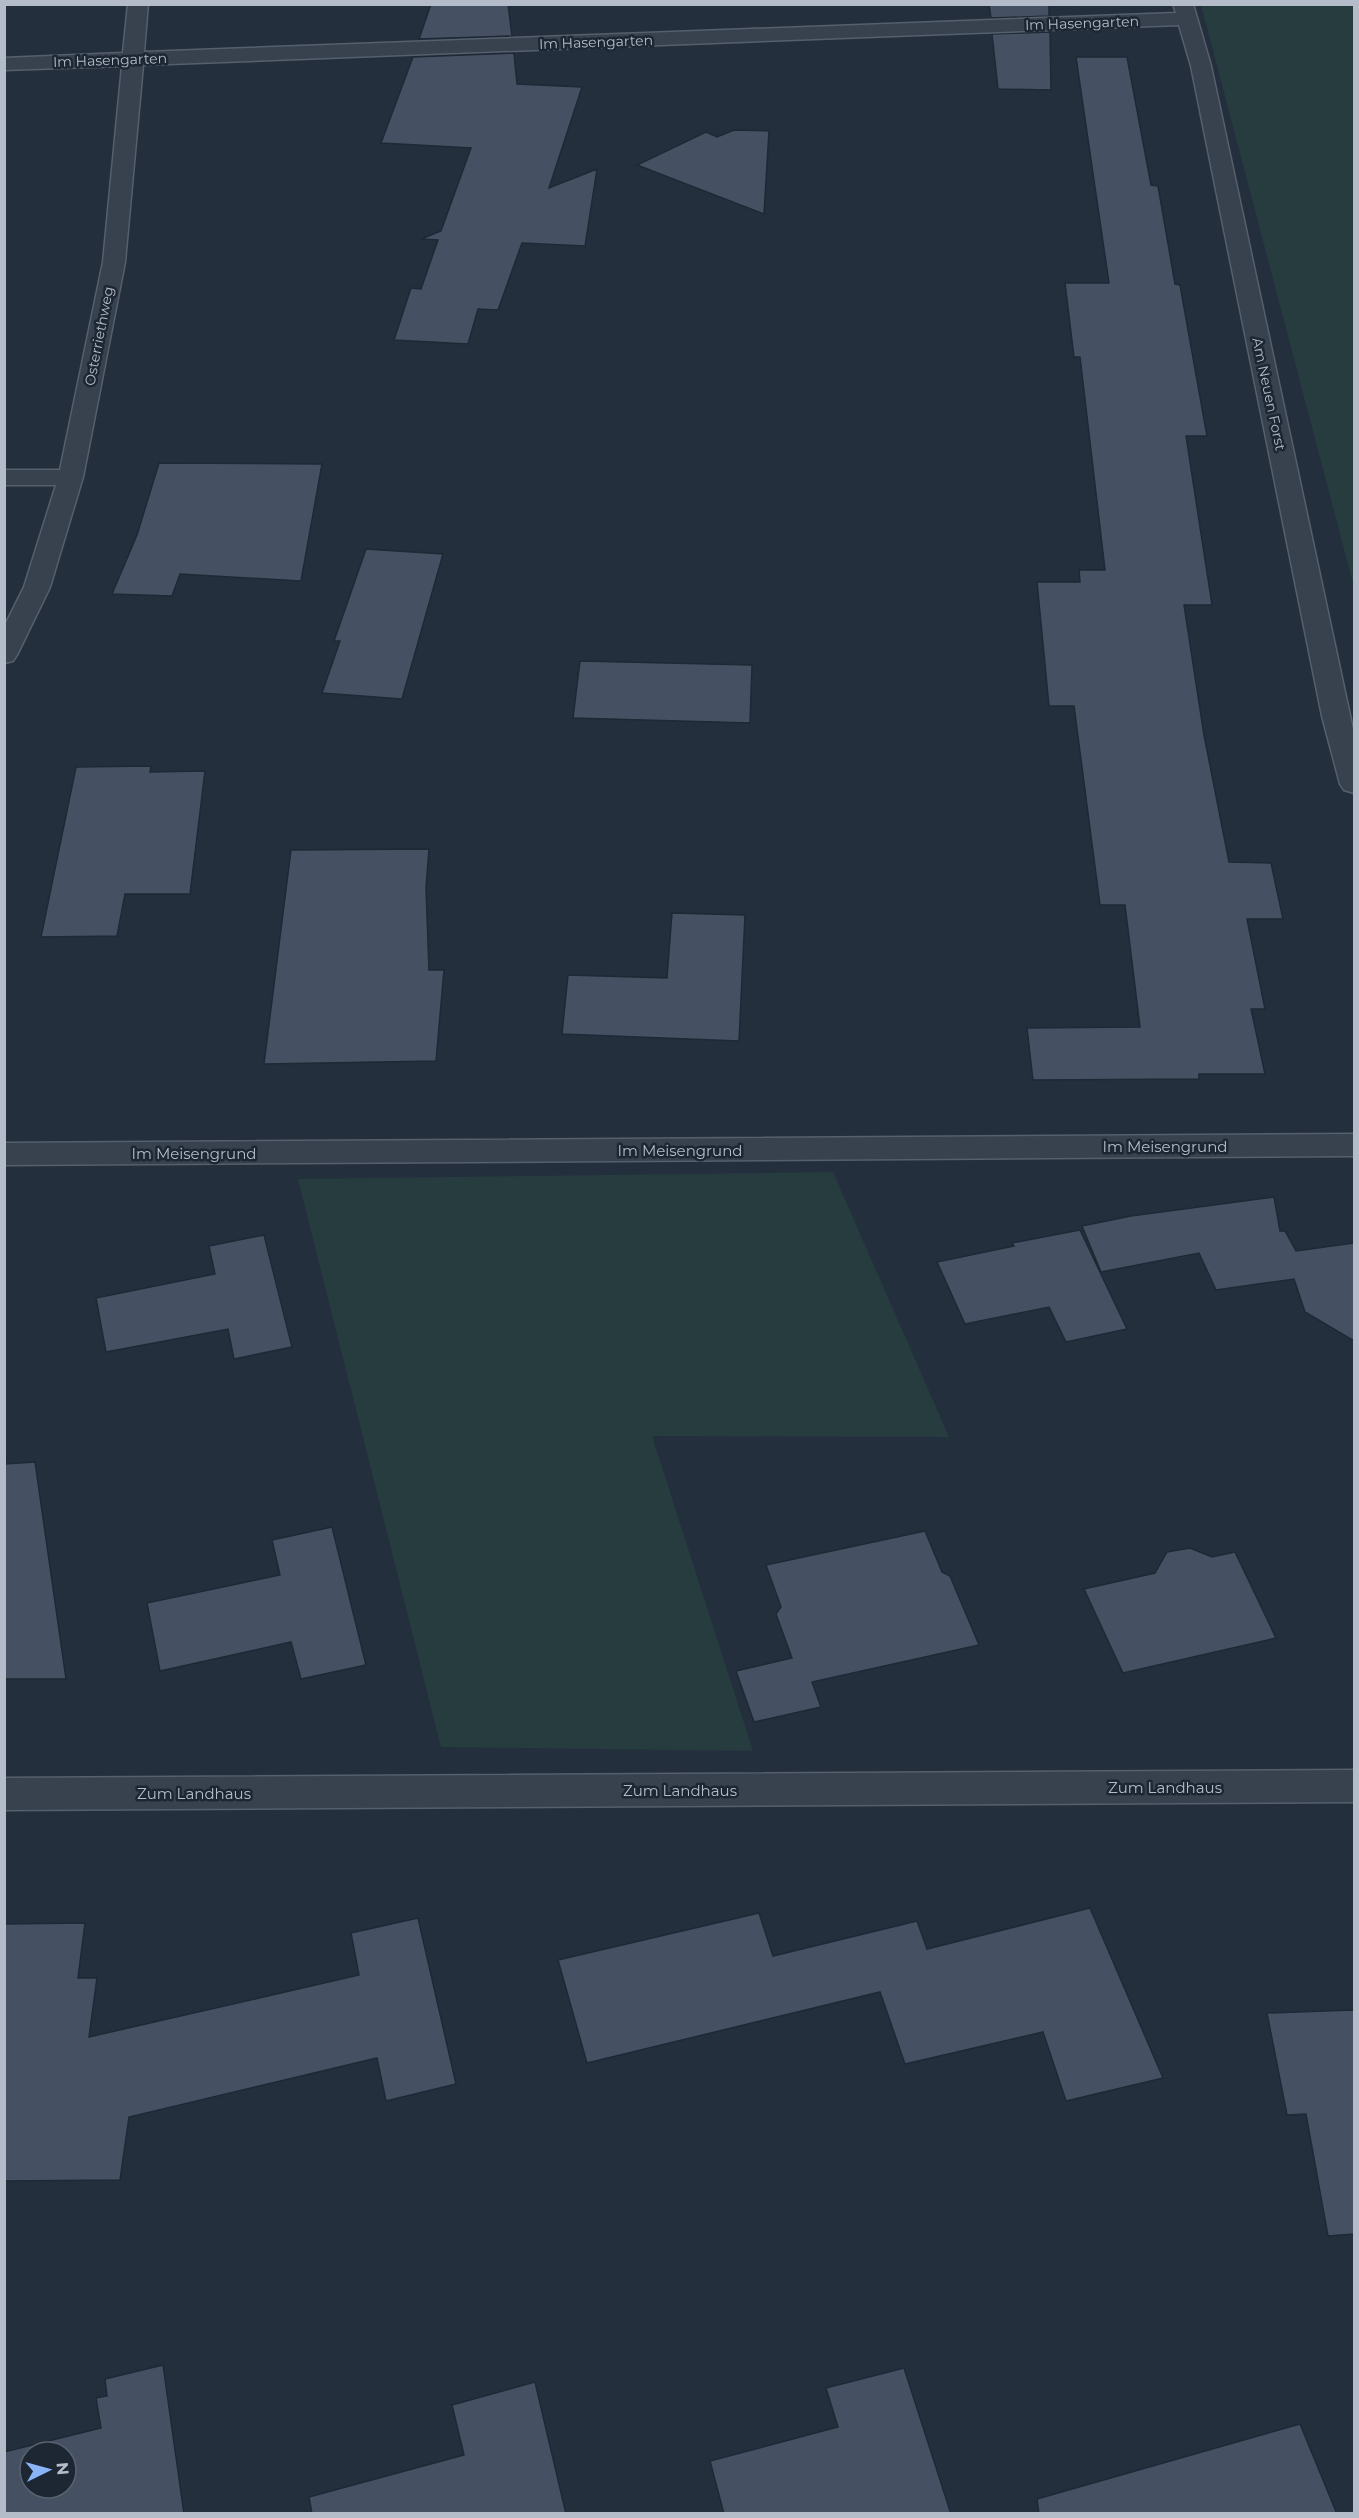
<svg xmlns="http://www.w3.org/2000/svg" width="1359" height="2518" font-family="Montserrat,sans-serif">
	<rect width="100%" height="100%" fill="#242f3e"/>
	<!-- green -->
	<path fill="#263c3f" d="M 1201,5 L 1354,5 L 1354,587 Z
		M 833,1172 L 949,1437 L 652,1436 L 753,1751 L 441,1747 L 298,1179 Z"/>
	<!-- building -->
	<path fill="#455162" stroke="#1f2835" stroke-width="1.5" fill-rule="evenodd" d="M 431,4 L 508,4 L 512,36 L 419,39 Z
		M 989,4 L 1049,4 L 1049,16 L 991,18 Z
		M 1050,32 L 1051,90 L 998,89 L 992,34 Z
		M 514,53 L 517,84 L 582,87 L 549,188 L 597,169 L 585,246 L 522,243 L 498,310 L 478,309 L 468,344 L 394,340 L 411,288 L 421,289 L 438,240 L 421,239 L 441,231 L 471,148 L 381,143 L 413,57 Z
		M 1076,57 L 1127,57 L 1151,185 L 1158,186 L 1175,284 L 1180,285 L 1207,436 L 1186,436 L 1212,605 L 1184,605 L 1204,735 L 1229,862 L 1271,863 L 1283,919 L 1247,919 L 1265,1009 L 1251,1009 L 1265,1074 L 1199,1074 L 1199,1079 L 1033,1080 L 1027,1028 L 1140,1027 L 1125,905 L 1100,905 L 1074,706 L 1049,706 L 1037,582 L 1080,582 L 1079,570 L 1105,570 L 1080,357 L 1074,357 L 1065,283 L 1109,283 Z
		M 734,130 L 769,131 L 764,214 L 637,165 L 706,132 L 717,137 Z
		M 159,463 L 322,464 L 301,581 L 180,574 L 172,596 L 112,594 L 137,535 Z
		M 366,549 L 443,554 L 402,699 L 322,693 L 340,641 L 334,641 Z
		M 580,661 L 752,665 L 750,723 L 573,718 Z
		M 151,766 L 150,772 L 205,771 L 190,894 L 125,894 L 117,936 L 41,937 L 76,767 Z
		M 429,849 L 426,888 L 429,970 L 444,970 L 436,1061 L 264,1064 L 291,850 Z
		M 672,913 L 745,915 L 739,1041 L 562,1034 L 568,975 L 667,978 Z
		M 1274,1197 L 1280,1231 L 1285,1231 L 1296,1251 L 1354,1243 L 1354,1341 L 1305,1312 L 1294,1279 L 1216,1290 L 1199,1253 L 1101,1272 L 1082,1226 L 1131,1216 Z
		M 1080,1230 L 1127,1329 L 1066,1342 L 1049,1307 L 965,1324 L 937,1262 L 1014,1246 L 1012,1243 Z
		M 264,1235 L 292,1347 L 234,1359 L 228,1329 L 106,1352 L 96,1298 L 215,1274 L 209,1246 Z
		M 35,1462 L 66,1679 L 4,1679 L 4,1464 Z
		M 332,1527 L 366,1665 L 301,1679 L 291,1642 L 160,1671 L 147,1603 L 280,1575 L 272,1540 Z
		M 925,1531 L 942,1572 L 950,1576 L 979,1645 L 812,1682 L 821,1707 L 754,1722 L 736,1671 L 792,1658 L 776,1614 L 781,1607 L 766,1565 Z
		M 1190,1548 L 1212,1557 L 1235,1552 L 1276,1638 L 1123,1673 L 1084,1589 L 1155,1573 L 1167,1552 Z
		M 1090,1908 L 1163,2078 L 1066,2101 L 1043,2032 L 905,2064 L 880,1992 L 587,2063 L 558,1960 L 759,1913 L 773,1956 L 917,1921 L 927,1949 Z
		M 418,1918 L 456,2084 L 386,2101 L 377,2058 L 129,2117 L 120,2180 L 4,2181 L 4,1924 L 85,1923 L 78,1978 L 97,1978 L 89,2037 L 359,1975 L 351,1933 Z
		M 1354,2010 L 1354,2234 L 1328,2236 L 1306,2114 L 1287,2115 L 1267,2013 Z
		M 163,2365 L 184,2514 L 4,2514 L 4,2452 L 101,2428 L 96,2398 L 107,2396 L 105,2379 ZM 30,2452 L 66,2452 L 66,2488 L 30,2488 Z
		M 904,2368 L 951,2514 L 724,2514 L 710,2461 L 838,2427 L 826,2388 Z
		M 535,2382 L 566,2514 L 312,2514 L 309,2497 L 464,2455 L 452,2405 Z
		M 1300,2424 L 1337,2514 L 1039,2514 L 1037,2499 Z"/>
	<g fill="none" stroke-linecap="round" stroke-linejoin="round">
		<defs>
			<path id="minor" d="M 128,4 L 148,4 L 144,52 L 1176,13 L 1173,4 L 1193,4 L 1211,66 L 1354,734 L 1354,793 L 1344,790 L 1340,784 L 1322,716 L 1191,66 L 1179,25 L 143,65 L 125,262 L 83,477 L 50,587 L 17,655 L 13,661 L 4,663 L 4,627 L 24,587 L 56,485 L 4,485 L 4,470 L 60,470 L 103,262 L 122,66 L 4,70 L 4,58 L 123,53 Z
				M 1354,1134 L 1354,1156 L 4,1165 L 4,1143 Z
				M 1354,1770 L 1354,1802 L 4,1810 L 4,1778 Z"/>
		</defs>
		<!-- minor casing -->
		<use href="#minor" stroke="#565f6c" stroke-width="3"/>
		<!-- minor -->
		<use href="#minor" fill="#38414e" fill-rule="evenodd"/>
	</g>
	<g text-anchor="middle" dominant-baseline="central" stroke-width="5" stroke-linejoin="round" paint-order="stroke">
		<!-- far-street labels -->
		<g font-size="14" fill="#b4bcc9" stroke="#1d2633">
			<text transform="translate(1082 23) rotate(-2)">Im Hasengarten</text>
			<text transform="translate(596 42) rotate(-2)">Im Hasengarten</text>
			<text transform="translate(110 60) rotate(-2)">Im Hasengarten</text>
			<text transform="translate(99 336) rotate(-79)">Osterriethweg</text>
			<text transform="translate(1269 394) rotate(78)">Am Neuen Forst</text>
		</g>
		<!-- street labels -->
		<g font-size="15" fill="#b4bcc9" stroke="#1d2633">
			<text x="1165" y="1146">Im Meisengrund</text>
			<text x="680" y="1150">Im Meisengrund</text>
			<text x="194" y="1153">Im Meisengrund</text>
			<text x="1165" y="1787">Zum Landhaus</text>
			<text x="680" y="1790">Zum Landhaus</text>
			<text x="194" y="1793">Zum Landhaus</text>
		</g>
	</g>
	<!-- border -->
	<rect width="1359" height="2518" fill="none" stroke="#b4bcc9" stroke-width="12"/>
	<!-- north arrow -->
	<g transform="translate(48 2470) rotate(85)"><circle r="28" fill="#1d2633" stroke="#59626f" stroke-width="1.5"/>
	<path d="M0-4.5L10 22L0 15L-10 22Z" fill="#8ab4f8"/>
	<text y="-9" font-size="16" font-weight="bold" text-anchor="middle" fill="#b4bcc9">N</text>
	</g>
</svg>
